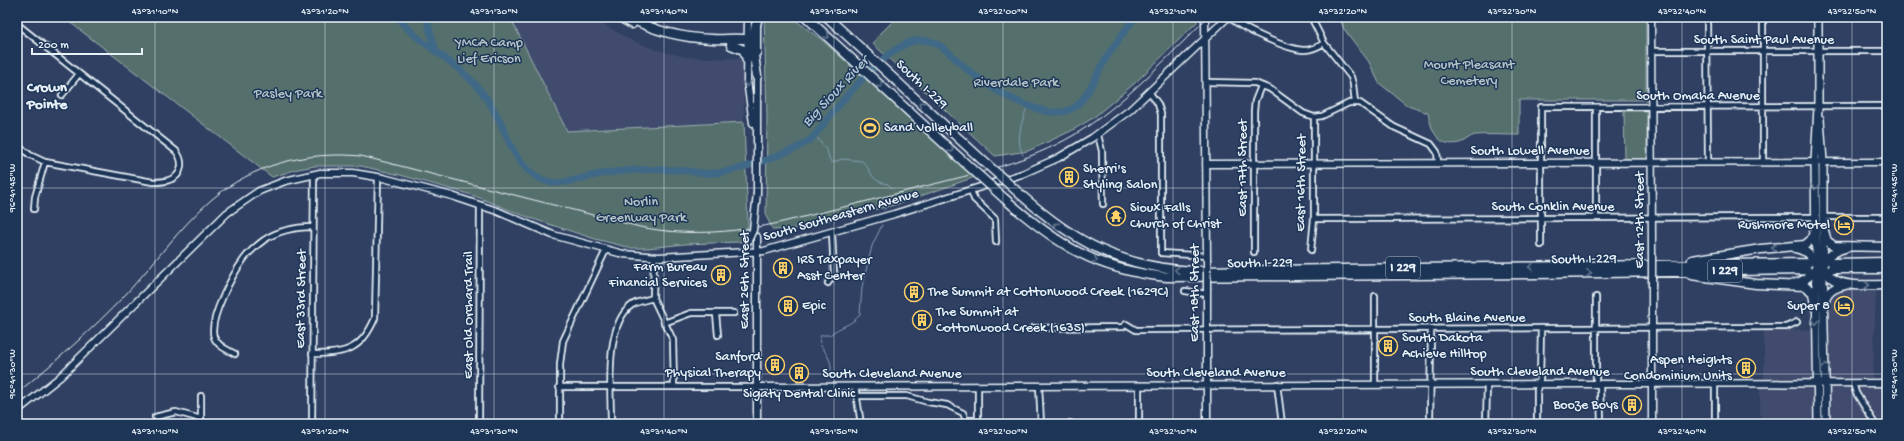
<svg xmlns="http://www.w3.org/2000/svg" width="1904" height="441" font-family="'Gochi Hand',sans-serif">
	<rect width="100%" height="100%" fill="#304062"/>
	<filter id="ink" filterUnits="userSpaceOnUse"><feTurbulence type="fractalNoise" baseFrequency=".025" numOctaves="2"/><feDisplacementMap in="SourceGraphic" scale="8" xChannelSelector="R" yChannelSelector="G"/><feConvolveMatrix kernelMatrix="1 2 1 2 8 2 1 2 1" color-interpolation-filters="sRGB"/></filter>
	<g filter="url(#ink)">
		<!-- built -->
		<path fill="#414c6d" d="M 510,17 L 592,17 L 628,39 L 656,50 L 686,57 L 743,59 L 744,122 L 567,131 Z
			M 1876,288 L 1873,381 L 1829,381 L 1827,300 L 1832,294 L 1842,289 Z
			M 1764,329 L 1815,330 L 1814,380 L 1764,379 Z
			M 1815,386 L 1815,424 L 1760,424 L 1760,387 Z
			M 1829,386 L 1887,386 L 1887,424 L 1829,424 Z"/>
		<!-- green -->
		<path fill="#556f6c" stroke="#9eb0b2" d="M 63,17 L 510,17 L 567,131 L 744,122 L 748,225 L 745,237 L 740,242 L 685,244 L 648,248 L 631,248 L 595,239 L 530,218 L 472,195 L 400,175 L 361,166 L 315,166 L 298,169 L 272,177 Z
			M 764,17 L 791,17 L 822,40 L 975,177 L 898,204 L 793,229 L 773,230 L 766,216 L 767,115 Z
			M 897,17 L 1197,17 L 1197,22 L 1135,83 L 1093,118 L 1071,131 L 1028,151 L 995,156 L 873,44 L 877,37 Z
			M 1339,17 L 1646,17 L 1646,100 L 1519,100 L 1519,135 C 1504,135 1490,134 1475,135 C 1469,136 1465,142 1459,143 C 1437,148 1431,129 1428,113 L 1408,106 L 1379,83 L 1369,62 L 1344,29 Z
			M 1624,111 L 1647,111 L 1647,159 L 1625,159 Z"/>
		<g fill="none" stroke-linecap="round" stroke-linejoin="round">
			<!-- stream -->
			<path stroke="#839fb4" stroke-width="1" d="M 815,135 L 827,151 L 831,163 L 842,159 L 862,161 C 873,171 869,181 888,184 L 893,189
				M 1023,155 C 1015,140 1022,120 1028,105
				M 884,210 L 892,199
				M 830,378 C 831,372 832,365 829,359 C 826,350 816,345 821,335 L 830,335 C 839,326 854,325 860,314 L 862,287 L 872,246 L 882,225"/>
			<!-- river -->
			<path stroke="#406987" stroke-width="7" d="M 397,17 C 419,44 452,59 475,84 C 481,91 488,99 492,107 C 508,132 512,165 541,179 C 559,188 578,178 596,175 C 623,169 653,169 680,170 C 693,171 705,175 717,173 C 740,170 792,153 810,140 C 819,132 826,120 834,111 C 851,90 889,47 914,41 C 920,40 927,40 933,42 C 946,47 958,62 969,71 C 990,88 1049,126 1075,107 C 1089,96 1098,70 1108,55 C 1116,42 1126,30 1135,17
				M 426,17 L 436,52"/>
			<defs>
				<path id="street" d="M 1230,17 C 1239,28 1289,50 1304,50 C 1311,50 1318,47 1324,43
					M 1311,17 L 1324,43 L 1351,77 L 1353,84 L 1355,103
					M 1707,17 L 1708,162
					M 1763,17 L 1763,162
					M 17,24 L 176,151 C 184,161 183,176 169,180 C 164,182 158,182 153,182 L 45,162 L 30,155 L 17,145
					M 1651,51 L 1887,51
					M 1206,82 L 1255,83 L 1270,89 L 1303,113 L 1314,117 L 1322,116 L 1349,103 L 1360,103 L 1394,127 L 1431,144 L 1437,152 L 1438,163
					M 1150,93 L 1158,104 L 1161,114 L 1161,253 L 1207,256
					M 62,95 L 79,74
					M 1098,135 L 1102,151 L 1103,204
					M 971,190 L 974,199 L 995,219 L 996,242
					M 34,209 L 35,197 L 45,162
					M 1823,217 L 1887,217
					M 1596,218 L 1596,107
					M 1314,219 L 1815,217
					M 1541,245 L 1541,107 L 1887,106
					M 1311,250 L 1314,219 L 1314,117
					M 1254,252 L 1254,111 L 1255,101 L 1261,86
					M 654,257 L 653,298 L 673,340 L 674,387
					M 828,283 L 834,274 L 832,232
					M 1185,291 L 1207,294
					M 1375,296 L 1375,384
					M 716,314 L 718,335
					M 664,323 L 691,313 L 734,313
					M 1033,328 L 1123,327 L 1126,324 L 1136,330 L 1786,327 L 1797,322
					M 235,354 C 228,350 217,346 214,337 C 208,320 233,274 244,259 C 249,252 256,246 264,240 C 279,230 295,227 313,227
					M 312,354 C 345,354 362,350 375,318 L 378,177
					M 1715,383 L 1715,424
					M 1853,383 L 1856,393 L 1875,424
					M 1277,384 L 1282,424
					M 1596,384 L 1596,297
					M 1600,384 L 1601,424
					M 1139,385 L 1139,424
					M 855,386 L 861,424
					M 1039,386 L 1041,424
					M 559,387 L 757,387
					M 201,396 L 201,424
					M 856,396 L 907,396 L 928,402 L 947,405 L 963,413 L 966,420 L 978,420
					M 155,417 L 176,412 L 201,419
					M 1070,423 L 1070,424
					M 312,424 L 314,174
					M 479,424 L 480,205
					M 560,424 L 560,364 L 563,341 L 606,250
					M 611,424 C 611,393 604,324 632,305 C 638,301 647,300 653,298
					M 978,424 L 978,386
					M 1430,424 L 1431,329
					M 1486,424 L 1487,384
					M 1537,424 L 1537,390 L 1540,379 L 1541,328"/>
				<path id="secondary" d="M 748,17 L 747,81 L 753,123
					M 1205,17 L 1207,259
					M 1651,17 L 1652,253
					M 757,53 L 757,17
					M 757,73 L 757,193
					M 1206,164 L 1887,162
					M 757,237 L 757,424
					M 1207,289 L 1207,424
					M 757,387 L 1887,383
					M 17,411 L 60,377 L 227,213 L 259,191 L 285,181 L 320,173 L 353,173 L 383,178 L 452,196 L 497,211 L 553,235 L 623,254 L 659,257 L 764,251 L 894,214 L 1022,174 L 1058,158 L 1092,138 L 1130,110 L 1228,17
					M 1652,424 L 1652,285"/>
				<path id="primary" d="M 1820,119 L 1823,162 L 1823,256
					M 1816,251 L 1815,162 L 1818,107 L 1818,17
					M 1816,277 L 1818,424
					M 1823,280 L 1826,424"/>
				<path id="highway" d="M 619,17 L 632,24
					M 628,17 C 654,31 683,38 712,39 C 724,40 738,37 749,40 L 753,48 L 757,76
					M 806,17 L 964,162
					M 827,17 L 981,159
					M 751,43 L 757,21
					M 731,45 L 744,50 L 747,60
					M 1020,194 C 1075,243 1122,268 1196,271 L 1808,263
					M 1005,199 C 1058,245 1096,270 1167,277 L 1535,274 L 1807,270
					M 1823,228 L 1827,241 L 1834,246 L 1887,247
					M 1816,246 C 1823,291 1850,285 1887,285
					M 1795,248 C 1814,251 1820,270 1823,286
					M 1692,260 L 1761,249 L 1805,245 L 1811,240 L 1816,227
					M 1832,263 L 1887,262
					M 1831,269 L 1887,269
					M 1691,275 L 1756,284 L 1806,286 L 1813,293 L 1815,305
					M 1816,282 C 1820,265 1827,253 1845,248
					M 1794,284 C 1810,280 1821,266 1823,251
					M 1823,307 C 1826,293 1831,288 1845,285"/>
			</defs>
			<!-- street casing -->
			<use href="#street" stroke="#e8f1f8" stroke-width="8"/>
			<!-- secondary casing -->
			<use href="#secondary" stroke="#e8f1f8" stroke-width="9"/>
			<!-- primary casing -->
			<use href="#primary" stroke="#e8f1f8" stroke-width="10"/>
			<!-- highway casing -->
			<use href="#highway" stroke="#e8f1f8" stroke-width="11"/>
			<!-- street -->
			<use href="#street" stroke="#1d3557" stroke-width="4.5"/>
			<!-- secondary -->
			<use href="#secondary" stroke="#1d3557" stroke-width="6"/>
			<!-- primary -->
			<use href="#primary" stroke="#1d3557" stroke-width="7"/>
			<!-- highway -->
			<use href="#highway" stroke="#1d3557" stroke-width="8"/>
			<!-- rail -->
			<path stroke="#e8f1f8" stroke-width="1" d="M 17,393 C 55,362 92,330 125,295 C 154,264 179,228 211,200 C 253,164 307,151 361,156 L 640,227 C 685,236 729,233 774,224 C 825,212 875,199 926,186 C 978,173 1028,162 1074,135 C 1124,105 1167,57 1208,17"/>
			<defs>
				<path id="secondary-bridge" d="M 746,245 L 753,230 L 757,193
					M 1652,253 L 1652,285
					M 1207,259 L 1207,289"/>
				<path id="highway-bridge" d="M 981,159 L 1020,194
					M 964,162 L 1005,199"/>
			</defs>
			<!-- secondary-bridge casing -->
			<use href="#secondary-bridge" stroke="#e8f1f8" stroke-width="9" stroke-linecap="butt"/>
			<!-- highway-bridge casing -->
			<use href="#highway-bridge" stroke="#e8f1f8" stroke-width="11" stroke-linecap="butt"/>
			<!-- secondary-bridge -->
			<use href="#secondary-bridge" stroke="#1d3557" stroke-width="6"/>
			<!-- highway-bridge -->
			<use href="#highway-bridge" stroke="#1d3557" stroke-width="8"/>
		</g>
		<!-- one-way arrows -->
		<defs><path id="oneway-chevron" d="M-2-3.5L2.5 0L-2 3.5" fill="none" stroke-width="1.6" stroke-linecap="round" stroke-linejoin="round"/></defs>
		<g stroke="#64778f">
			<use href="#oneway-chevron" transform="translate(827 36) rotate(42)"/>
			<use href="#oneway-chevron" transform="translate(747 84) rotate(86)"/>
			<use href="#oneway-chevron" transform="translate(880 85) rotate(43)"/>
			<use href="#oneway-chevron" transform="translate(922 104) rotate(-137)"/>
			<use href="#oneway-chevron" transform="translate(951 150) rotate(42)"/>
			<use href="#oneway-chevron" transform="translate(1815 187) rotate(90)"/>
			<use href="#oneway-chevron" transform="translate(1056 225) rotate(-144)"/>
			<use href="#oneway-chevron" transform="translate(1774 248) rotate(176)"/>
			<use href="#oneway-chevron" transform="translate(1095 260) rotate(23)"/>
			<use href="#oneway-chevron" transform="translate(1531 267) rotate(179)"/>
			<use href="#oneway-chevron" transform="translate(1177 270) rotate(-175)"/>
			<use href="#oneway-chevron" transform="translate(1589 273) rotate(-1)"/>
			<use href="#oneway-chevron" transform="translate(1867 285)"/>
			<use href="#oneway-chevron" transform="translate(1816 322) rotate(88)"/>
			<use href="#oneway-chevron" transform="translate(1826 366) rotate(-92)"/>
		</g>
	</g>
	<!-- ticks -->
	<path fill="none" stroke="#e8f1f8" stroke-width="1" stroke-opacity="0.45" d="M 155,17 L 155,424M 325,17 L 325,424M 494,17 L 494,424M 664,17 L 664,424M 834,17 L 834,424M 1003,17 L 1003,424M 1173,17 L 1173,424M 1343,17 L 1343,424M 1512,17 L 1512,424M 1682,17 L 1682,424M 1852,17 L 1852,424M 17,188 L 1887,188M 17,374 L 1887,374"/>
	<!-- icons -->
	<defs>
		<symbol id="stadium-ring" viewBox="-11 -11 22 22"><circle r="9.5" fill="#1d3557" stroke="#ffd166" stroke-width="1.5"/><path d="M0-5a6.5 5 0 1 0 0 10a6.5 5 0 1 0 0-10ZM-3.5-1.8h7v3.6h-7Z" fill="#ffd166"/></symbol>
		<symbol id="building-ring" viewBox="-11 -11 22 22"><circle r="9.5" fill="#1d3557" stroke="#ffd166" stroke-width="1.5"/><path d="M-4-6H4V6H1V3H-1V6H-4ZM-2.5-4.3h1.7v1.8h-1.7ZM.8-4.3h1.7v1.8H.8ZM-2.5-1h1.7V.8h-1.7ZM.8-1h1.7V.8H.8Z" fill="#ffd166"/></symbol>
		<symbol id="temple-ring" viewBox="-11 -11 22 22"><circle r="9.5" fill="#1d3557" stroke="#ffd166" stroke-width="1.5"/><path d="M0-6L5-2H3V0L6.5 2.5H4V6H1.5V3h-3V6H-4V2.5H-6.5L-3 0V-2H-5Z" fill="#ffd166"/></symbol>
		<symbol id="hotel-ring" viewBox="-11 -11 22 22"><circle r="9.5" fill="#1d3557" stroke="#ffd166" stroke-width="1.5"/><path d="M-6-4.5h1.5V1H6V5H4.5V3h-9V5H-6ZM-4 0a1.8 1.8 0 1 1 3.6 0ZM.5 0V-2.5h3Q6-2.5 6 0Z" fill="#ffd166"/></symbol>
	</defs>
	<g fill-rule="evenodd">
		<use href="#stadium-ring" x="859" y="117" width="22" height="22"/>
		<use href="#building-ring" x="1058" y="166" width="22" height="22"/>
		<use href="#temple-ring" x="1105" y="205" width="22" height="22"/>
		<use href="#hotel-ring" x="1833" y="214" width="22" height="22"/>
		<use href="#building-ring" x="772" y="257" width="22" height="22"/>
		<use href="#building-ring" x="710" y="264" width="22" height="22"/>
		<use href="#building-ring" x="903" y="281" width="22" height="22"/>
		<use href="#building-ring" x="777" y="295" width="22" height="22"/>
		<use href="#hotel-ring" x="1833" y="295" width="22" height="22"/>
		<use href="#building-ring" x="911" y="309" width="22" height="22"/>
		<use href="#building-ring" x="1377" y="335" width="22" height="22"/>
		<use href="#building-ring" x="764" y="354" width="22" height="22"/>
		<use href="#building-ring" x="1735" y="357" width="22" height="22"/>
		<use href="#building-ring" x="788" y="362" width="22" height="22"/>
		<use href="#building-ring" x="1621" y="394" width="22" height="22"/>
	</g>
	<g text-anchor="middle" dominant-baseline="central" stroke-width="3" stroke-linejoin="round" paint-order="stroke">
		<!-- shield labels -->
		<g fill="#1d3557" stroke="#abb9c8" stroke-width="1">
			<rect x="1386" y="257" width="34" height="22" rx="3"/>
			<rect x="1708" y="260" width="34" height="22" rx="3"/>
		</g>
		<g font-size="13" font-weight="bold" fill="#e8f1f8">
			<text x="1403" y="268">I 229</text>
			<text x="1725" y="271">I 229</text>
		</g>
		<!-- street labels -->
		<g font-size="14" fill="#e8f1f8" stroke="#1d3557">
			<text x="1764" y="40">South Saint Paul Avenue</text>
			<text transform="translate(921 85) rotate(43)">South I-229</text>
			<text x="1698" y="96">South Omaha Avenue</text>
			<text x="1530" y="151">South Lowell Avenue</text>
			<text transform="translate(1243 168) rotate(-90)">East 17th Street</text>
			<text transform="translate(1302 183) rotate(-89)">East 16th Street</text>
			<text x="1553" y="207">South Conklin Avenue</text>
			<text transform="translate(841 216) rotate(-16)">South Southeastern Avenue</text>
			<text transform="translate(1640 220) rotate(-90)">East 12th Street</text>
			<text transform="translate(1584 260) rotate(-1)">South I-229</text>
			<text transform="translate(1260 264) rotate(-1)">South I-229</text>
			<text transform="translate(745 280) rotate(-90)">East 26th Street</text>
			<text transform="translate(1195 293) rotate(-90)">East 18th Street</text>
			<text transform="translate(302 299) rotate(-89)">East 33rd Street</text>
			<text transform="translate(469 315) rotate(-90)">East Old Orchard Trail</text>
			<text x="1467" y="318">South Blaine Avenue</text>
			<text x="1540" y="372">South Cleveland Avenue</text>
			<text x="1216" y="373">South Cleveland Avenue</text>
			<text x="892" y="374">South Cleveland Avenue</text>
		</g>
		<!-- park labels -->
		<g font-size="14" fill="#b5c4c7" stroke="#1d3557">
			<text x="489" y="43">YMCA Camp<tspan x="489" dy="16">Lief Ericson</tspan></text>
			<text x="1469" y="65">Mount Pleasant<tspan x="1469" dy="16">Cemetery</tspan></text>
			<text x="1016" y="83">Riverdale Park</text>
			<text x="288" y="94">Pasley Park</text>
			<text x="641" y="202">Norlin<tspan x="641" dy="16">Greenway Park</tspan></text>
		</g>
		<!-- poi labels -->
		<g font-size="14" fill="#e8f1f8" stroke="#1d3557" text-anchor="start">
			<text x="884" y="128">Sand Volleyball</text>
			<text x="1083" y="169">Sherri's<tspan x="1083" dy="16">Styling Salon</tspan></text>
			<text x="1130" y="208">Sioux Falls<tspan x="1130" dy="16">Church of Christ</tspan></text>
			<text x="1830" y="225" text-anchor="end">Rushmore Motel</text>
			<text x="797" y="260">IRS Taxpayer<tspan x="797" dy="16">Asst Center</tspan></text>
			<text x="707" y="267" text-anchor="end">Farm Bureau<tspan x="707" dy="16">Financial Services</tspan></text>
			<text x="928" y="292">The Summit at Cottonwood Creek (1629C)</text>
			<text x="802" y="306">Epic</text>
			<text x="1830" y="306" text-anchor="end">Super 8</text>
			<text x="936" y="312">The Summit at<tspan x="936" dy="16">Cottonwood Creek (1635)</tspan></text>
			<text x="1402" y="338">South Dakota<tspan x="1402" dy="16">Achieve Hilltop</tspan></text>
			<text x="761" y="357" text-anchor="end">Sanford<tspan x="761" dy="16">Physical Therapy</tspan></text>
			<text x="1732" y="360" text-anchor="end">Aspen Heights<tspan x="1732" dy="16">Condominium Units</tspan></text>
			<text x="799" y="394" text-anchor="middle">Sigaty Dental Clinic</text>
			<text x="1618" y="405" text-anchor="end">Booze Boys</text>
		</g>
		<!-- neighbourhood labels -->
		<g font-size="15" font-weight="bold" fill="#e8f1f8" stroke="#1d3557">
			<text x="47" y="88">Crown<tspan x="47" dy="17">Pointe</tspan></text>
		</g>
		<!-- water labels -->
		<g font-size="15" font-style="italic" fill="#adc1d0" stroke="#1d3557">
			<text transform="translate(836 92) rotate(-47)">Big Sioux River</text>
		</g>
	</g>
	<!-- margin -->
	<rect width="1904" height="441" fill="none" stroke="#1d3557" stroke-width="44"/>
	<!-- scale -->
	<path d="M32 48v6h110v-6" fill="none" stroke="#e8f1f8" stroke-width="2"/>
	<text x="38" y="48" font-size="12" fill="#e8f1f8" stroke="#1d3557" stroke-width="3" paint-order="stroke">200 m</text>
	<rect x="22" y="22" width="1860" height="397" fill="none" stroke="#e8f1f8" stroke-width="1.5"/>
	<g font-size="10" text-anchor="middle" fill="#e8f1f8">
		<text x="155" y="14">43°31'10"N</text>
		<text x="325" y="14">43°31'20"N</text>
		<text x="494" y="14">43°31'30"N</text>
		<text x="664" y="14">43°31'40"N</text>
		<text x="834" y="14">43°31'50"N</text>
		<text x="1003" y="14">43°32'00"N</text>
		<text x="1173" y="14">43°32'10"N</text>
		<text x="1343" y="14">43°32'20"N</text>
		<text x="1512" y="14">43°32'30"N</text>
		<text x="1682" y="14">43°32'40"N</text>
		<text x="1852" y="14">43°32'50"N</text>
		<text transform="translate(1893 188) rotate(-90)" y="4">96°41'45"W</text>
		<text transform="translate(11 188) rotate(-90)" y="4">96°41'45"W</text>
		<text transform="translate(1893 374) rotate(-90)" y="4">96°41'30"W</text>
		<text transform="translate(11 374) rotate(-90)" y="4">96°41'30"W</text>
		<text x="155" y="434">43°31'10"N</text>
		<text x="325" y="434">43°31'20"N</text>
		<text x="494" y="434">43°31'30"N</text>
		<text x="664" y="434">43°31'40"N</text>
		<text x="834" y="434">43°31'50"N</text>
		<text x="1003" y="434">43°32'00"N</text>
		<text x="1173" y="434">43°32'10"N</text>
		<text x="1343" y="434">43°32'20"N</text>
		<text x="1512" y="434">43°32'30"N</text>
		<text x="1682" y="434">43°32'40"N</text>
		<text x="1852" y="434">43°32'50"N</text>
	</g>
</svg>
